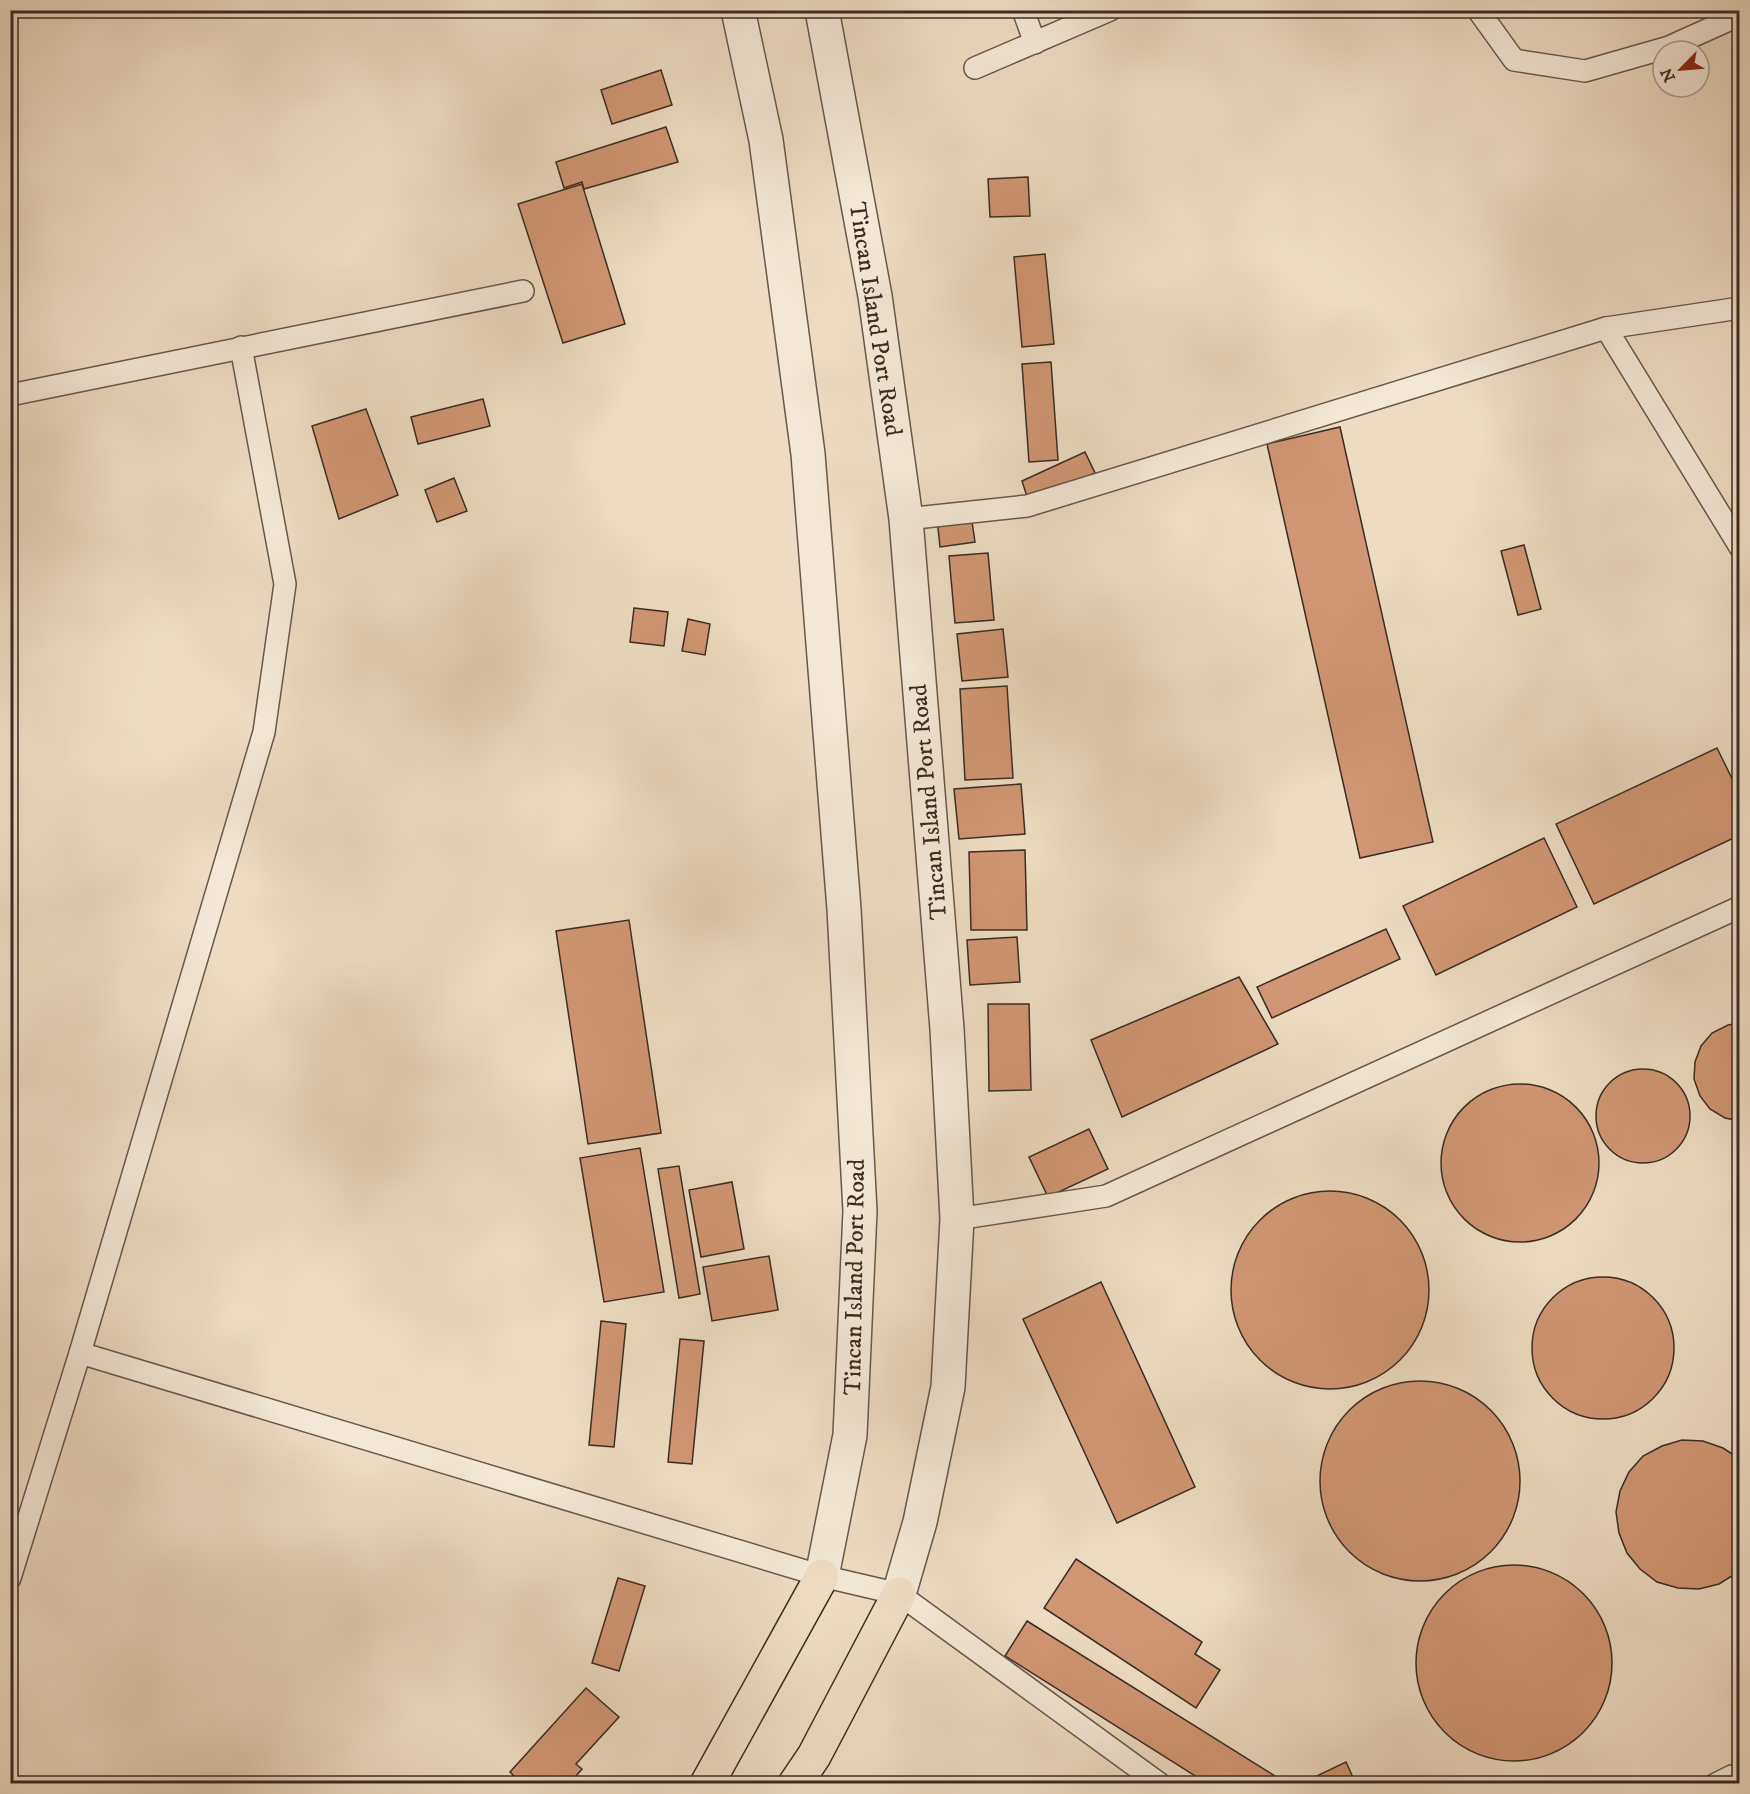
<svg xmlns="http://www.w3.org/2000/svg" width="1750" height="1794" font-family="'IM FELL DW Pica',serif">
  <rect width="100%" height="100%" fill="#eddcc1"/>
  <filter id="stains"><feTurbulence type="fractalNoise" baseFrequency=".00333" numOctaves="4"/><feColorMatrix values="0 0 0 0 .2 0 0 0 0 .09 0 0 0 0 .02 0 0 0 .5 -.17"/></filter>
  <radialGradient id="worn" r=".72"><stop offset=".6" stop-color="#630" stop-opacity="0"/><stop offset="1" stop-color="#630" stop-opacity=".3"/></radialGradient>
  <g fill="#d19673" stroke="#3a2c24" stroke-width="1.5">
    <polygon points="661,70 672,105 612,124 601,90"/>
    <polygon points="666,127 678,162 584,189 582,182 564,188 556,162"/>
    <polygon points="1028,177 1030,216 990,217 988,179"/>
    <polygon points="582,184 625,324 563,343 518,204"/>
    <polygon points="1045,254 1054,344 1022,347 1014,257"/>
    <polygon points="1051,362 1058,460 1029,462 1022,364"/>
    <polygon points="483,399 490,426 418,444 411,417"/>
    <polygon points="366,409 398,495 339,519 312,426"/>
    <polygon points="1340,427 1433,842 1360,858 1267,444"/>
    <polygon points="1085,452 1095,473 1029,503 1022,481"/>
    <polygon points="454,478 467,511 437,522 425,490"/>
    <polygon points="971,515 975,542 940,547 937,518"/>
    <polygon points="1524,545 1541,609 1518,615 1501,551"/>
    <polygon points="988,553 994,620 955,623 949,556"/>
    <polygon points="634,608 668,612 664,646 630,642"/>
    <polygon points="688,619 710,624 705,655 682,651"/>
    <polygon points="1003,629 1008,677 962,681 957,634"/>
    <polygon points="1007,686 1013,778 965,780 960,689"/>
    <polygon points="1717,748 1740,795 1740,835 1594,904 1556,824"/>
    <polygon points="1021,784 1025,834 959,839 954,789"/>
    <polygon points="1544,838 1577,907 1436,975 1403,906"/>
    <polygon points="1025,850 1027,930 971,930 969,852"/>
    <polygon points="629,920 661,1133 588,1144 556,931"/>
    <polygon points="1386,929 1400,959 1272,1018 1257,987"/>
    <polygon points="1017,937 1020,982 970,985 967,940"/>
    <polygon points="1239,977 1278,1044 1122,1117 1091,1040"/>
    <polygon points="988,1004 1029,1004 1031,1090 989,1091"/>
    <polygon points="1740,1023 1740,1121 1725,1118 1710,1109 1700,1096 1694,1079 1695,1062 1701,1046 1712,1033 1728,1025"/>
    <circle cx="1643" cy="1116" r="47"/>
    <circle cx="1520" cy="1163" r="79"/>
    <polygon points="1089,1129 1108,1169 1048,1197 1029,1157"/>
    <polygon points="640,1148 664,1292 604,1302 580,1158"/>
    <polygon points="679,1166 700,1294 679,1298 658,1169"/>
    <polygon points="732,1182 744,1249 701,1257 689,1190"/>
    <circle cx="1330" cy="1290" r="99"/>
    <polygon points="769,1256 778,1310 712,1321 703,1267"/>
    <circle cx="1603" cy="1348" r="71"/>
    <polygon points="1101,1282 1195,1487 1117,1523 1023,1319"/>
    <polygon points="601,1321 626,1324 614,1447 589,1445"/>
    <polygon points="680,1339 704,1341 692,1464 668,1462"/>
    <circle cx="1420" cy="1481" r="100"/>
    <polygon points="1682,1440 1703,1441 1723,1448 1740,1459 1740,1571 1719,1584 1699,1589 1678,1588 1657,1582 1640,1569 1627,1553 1619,1533 1616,1512 1620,1491 1629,1472 1643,1456 1662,1446"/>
    <polygon points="1076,1559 1202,1642 1195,1654 1220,1670 1196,1708 1044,1608"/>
    <circle cx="1514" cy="1663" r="98"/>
    <polygon points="618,1578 645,1586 619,1671 592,1663"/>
    <polygon points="1027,1621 1275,1776 1270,1784 1208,1784 1005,1656"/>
    <polygon points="586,1688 619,1717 576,1764 582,1769 569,1784 522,1784 510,1772"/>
    <polygon points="1346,1762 1356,1784 1300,1784"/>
  </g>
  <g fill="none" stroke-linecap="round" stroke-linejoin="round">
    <defs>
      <g id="service">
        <polyline points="1023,10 1035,43"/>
        <polyline points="1478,10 1514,60 1585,71 1669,47 1740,15"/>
        <polyline points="975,68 1110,10"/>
        <polyline points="1606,328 1740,547"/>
        <polyline points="10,395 523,291"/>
        <polyline points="906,519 1027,506 1606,328 1740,308"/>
        <polyline points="957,1219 1106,1196 1740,907"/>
        <polyline points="80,1353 822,1576 899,1594 1160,1784"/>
        <polyline points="10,1578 80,1353 264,732 285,584 241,347"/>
        <polyline points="1716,1784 1732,1776 1740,1776"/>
      </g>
      <g id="tertiary">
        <polyline points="738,10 766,140 808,454 844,909 860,1211 850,1435 822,1576"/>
        <polyline points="822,10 875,296 906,519 947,1029 957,1219 948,1387 920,1522 899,1594"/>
      </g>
      <g id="motorway">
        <polyline points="707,1784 822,1576"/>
        <polyline points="795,1784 814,1756 899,1594"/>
      </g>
    </defs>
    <use href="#service" stroke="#67584b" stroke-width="24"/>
    <use href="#tertiary" stroke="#67584b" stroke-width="36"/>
    <use href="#motorway" stroke="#3a2c24" stroke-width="36"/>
    <use href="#service" stroke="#f3e8d7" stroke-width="21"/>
    <use href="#tertiary" stroke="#f3e8d7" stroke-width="33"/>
    <use href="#motorway" stroke="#eddcc1" stroke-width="33"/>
  </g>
  <g text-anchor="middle" stroke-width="4.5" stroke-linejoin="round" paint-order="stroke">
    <g font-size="24" fill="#3a2c24" stroke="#f3e8d7">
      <text transform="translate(876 319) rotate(81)" y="8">Tincan Island Port Road</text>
      <text transform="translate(928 802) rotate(-95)" y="8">Tincan Island Port Road</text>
      <text transform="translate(854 1277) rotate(-89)" y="8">Tincan Island Port Road</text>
    </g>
  </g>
  <rect width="1750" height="1794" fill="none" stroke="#eddcc1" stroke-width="36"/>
  <rect x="12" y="12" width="1726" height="1770" fill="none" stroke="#3a2c24" stroke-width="3"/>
  <rect x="18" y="18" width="1714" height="1758" fill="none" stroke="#3a2c24" stroke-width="1.5"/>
  <g transform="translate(1681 69) rotate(245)"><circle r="28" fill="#f3e8d7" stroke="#a99d8f" stroke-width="1.5"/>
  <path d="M0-4.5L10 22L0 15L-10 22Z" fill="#8f2418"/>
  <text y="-9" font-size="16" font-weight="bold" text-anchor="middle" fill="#3a2c24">N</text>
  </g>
  <rect width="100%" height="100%" filter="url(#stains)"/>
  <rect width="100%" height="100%" fill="url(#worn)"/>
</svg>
